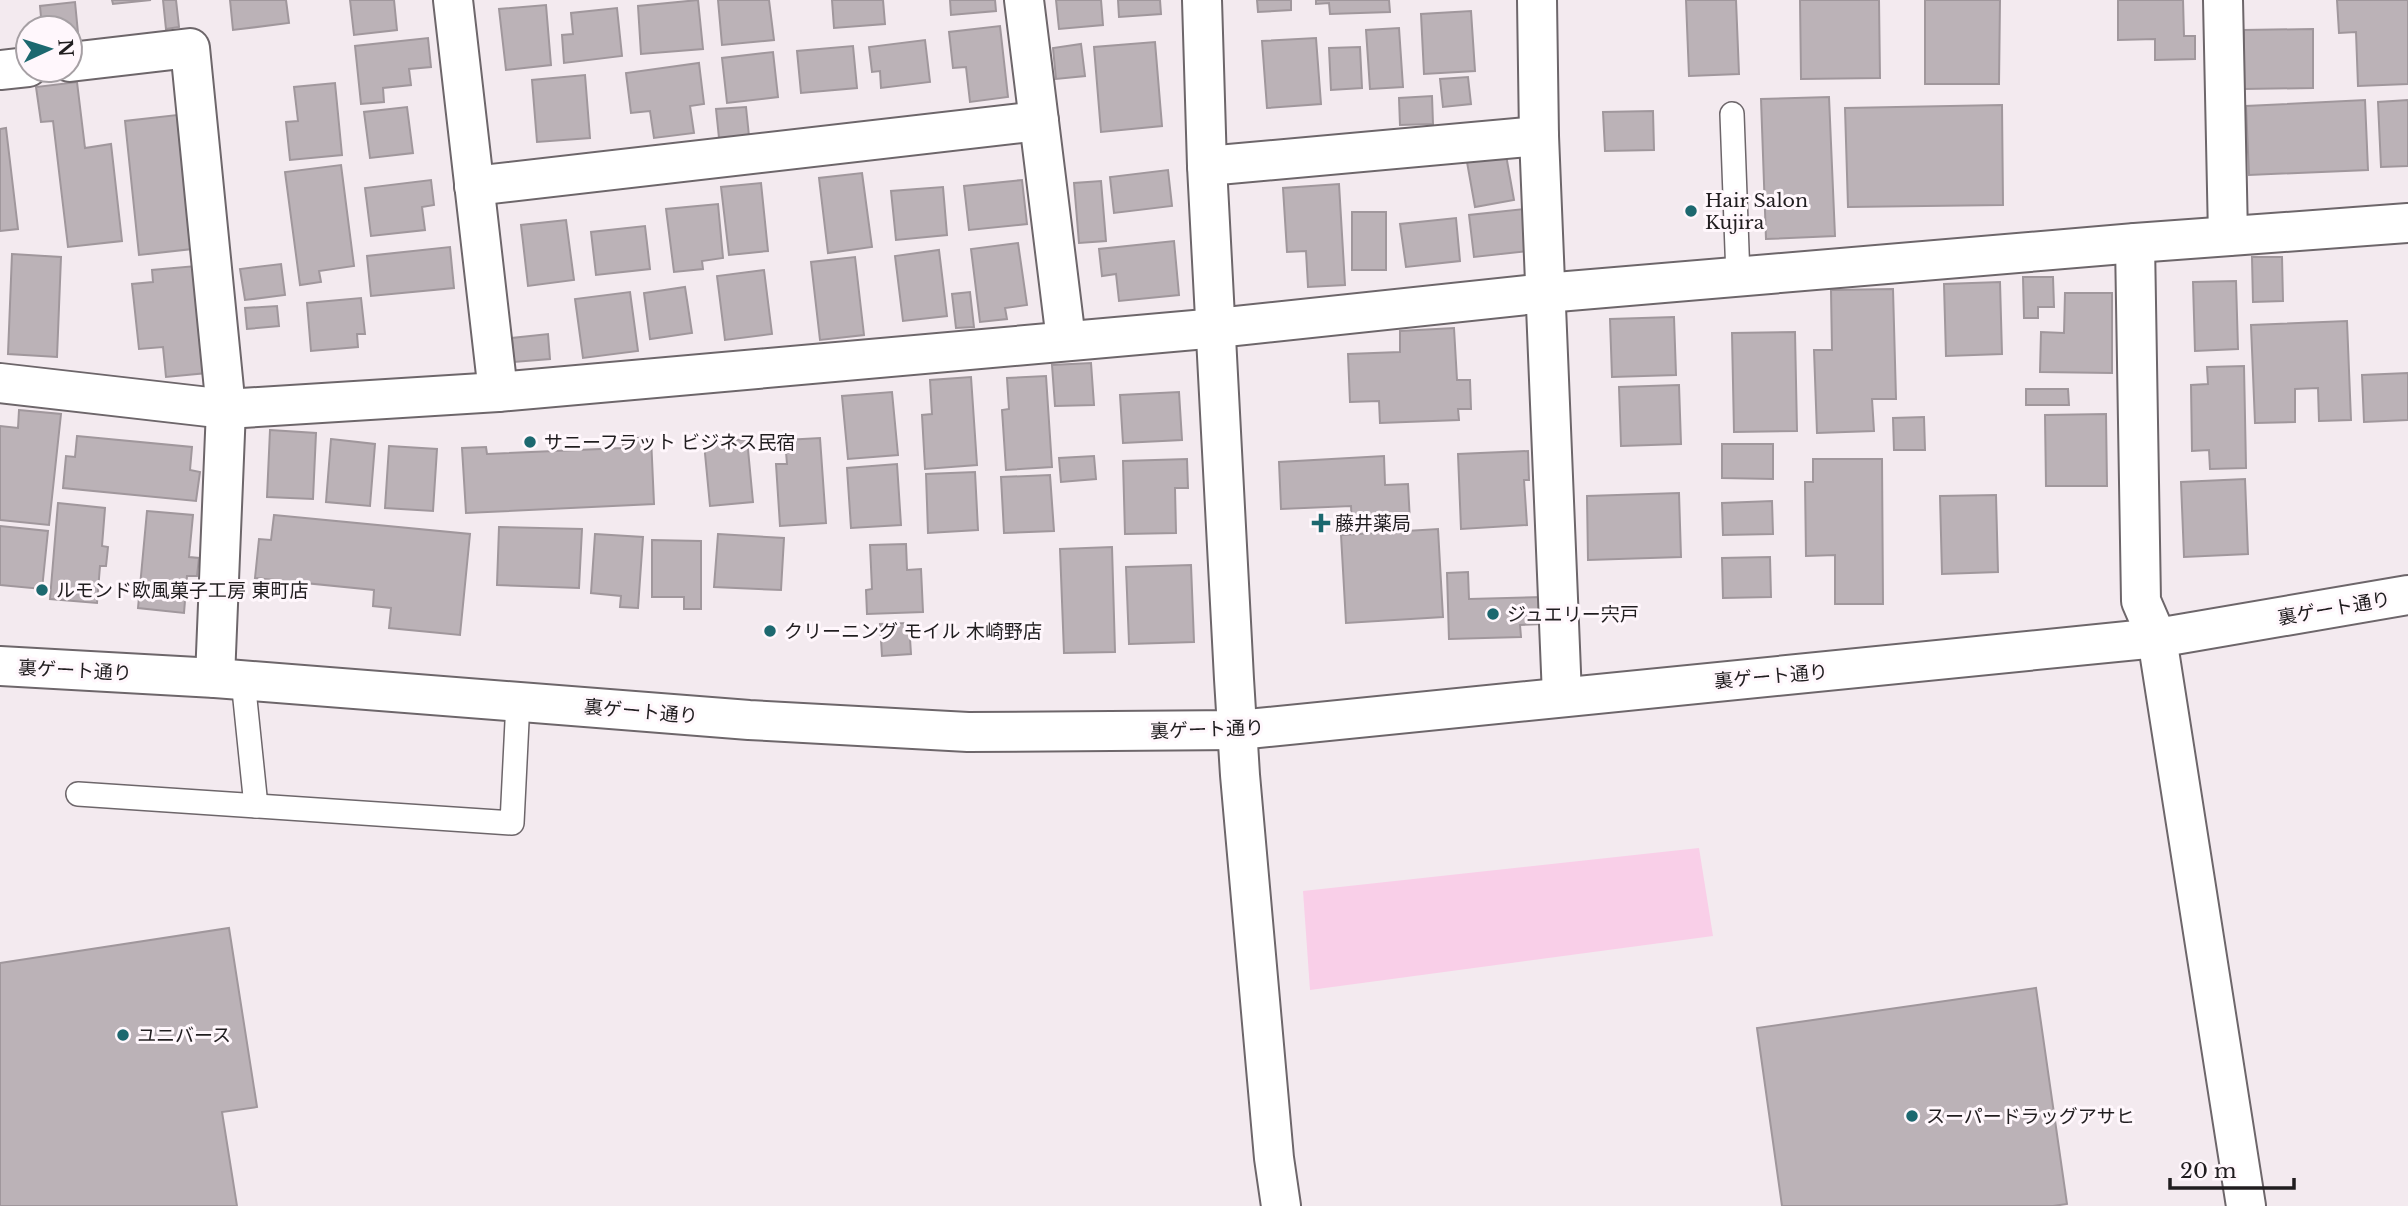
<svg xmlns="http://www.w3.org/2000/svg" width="2408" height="1206" font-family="'Libre Baskerville','Noto Sans JP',serif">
  <rect width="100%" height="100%" fill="#f3eaef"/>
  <polygon fill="#f9cfe8" points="1699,848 1713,936 1310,990 1303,891"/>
  <g fill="#bbb2b7" stroke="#a0979c" stroke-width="2">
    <polygon points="112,0 151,0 113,4"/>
    <polygon points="163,0 176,0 179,27 166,29"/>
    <polygon points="230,0 286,0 289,23 233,30"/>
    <polygon points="350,0 394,0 397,30 354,35"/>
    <polygon points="698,0 703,49 641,54 638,6"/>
    <polygon points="718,0 769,0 774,40 722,45"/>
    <polygon points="832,0 883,0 885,24 834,28"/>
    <polygon points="950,0 995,0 996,11 951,15"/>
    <polygon points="1056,0 1101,0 1103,25 1059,29"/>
    <polygon points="1118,0 1160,0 1161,14 1119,17"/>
    <polygon points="1257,0 1291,0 1291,10 1258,12"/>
    <polygon points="1316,0 1389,0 1390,12 1330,14 1329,3 1316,4"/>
    <polygon points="1686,0 1736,0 1739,74 1689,76"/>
    <polygon points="1800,0 1879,0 1880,78 1801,79"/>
    <polygon points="1925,0 2000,0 1999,84 1925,84"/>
    <polygon points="2118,0 2183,0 2184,36 2195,36 2195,59 2155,60 2155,39 2118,40"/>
    <polygon points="2337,0 2408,0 2408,84 2358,86 2356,32 2339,33"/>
    <polygon points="75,2 78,33 70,34 70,28 42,28 40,6"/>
    <polygon points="546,5 551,65 506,70 499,9"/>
    <polygon points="617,8 622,56 564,63 562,35 573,34 571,13"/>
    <polygon points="1471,11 1475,71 1424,74 1421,14"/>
    <polygon points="1000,26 1008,97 970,102 966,67 953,68 949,32"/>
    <polygon points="1399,28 1403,87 1370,89 1366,30"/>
    <polygon points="2313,29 2313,88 2244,89 2244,30"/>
    <polygon points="428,38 431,67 409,69 411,85 383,88 384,102 361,104 355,46"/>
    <polygon points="1316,38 1321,104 1267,108 1262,41"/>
    <polygon points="925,40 930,82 881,88 880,71 872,72 869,47"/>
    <polygon points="1155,42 1162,126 1101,132 1094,47"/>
    <polygon points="1081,44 1085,76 1056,79 1053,48"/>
    <polygon points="853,46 857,88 801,93 797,51"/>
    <polygon points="1360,47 1362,88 1331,90 1329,48"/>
    <polygon points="773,52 778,97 727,103 722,58"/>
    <polygon points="699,63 704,104 690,106 694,133 654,138 650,111 631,113 626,73"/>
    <polygon points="585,75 590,138 537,142 532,80"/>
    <polygon points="1468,77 1471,104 1443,107 1440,79"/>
    <polygon points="77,82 85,148 111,144 122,241 68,247 53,121 41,122 36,87"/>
    <polygon points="335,83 342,155 290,160 286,122 298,121 294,87"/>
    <polygon points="1432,96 1433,124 1400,125 1399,98"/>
    <polygon points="1829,97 1835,236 1766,239 1761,99"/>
    <polygon points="2365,100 2368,170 2249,175 2246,106"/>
    <polygon points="2408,100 2408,166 2381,167 2378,102"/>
    <polygon points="2002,105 2003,205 1848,207 1845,108"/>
    <polygon points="407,107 413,153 370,158 364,112"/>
    <polygon points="746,107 749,136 719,138 716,109"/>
    <polygon points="1653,111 1654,150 1605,151 1603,112"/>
    <polygon points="177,115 192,249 139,255 125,121"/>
    <polygon points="6,128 18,229 0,231 0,129"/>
    <polygon points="1506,155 1514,200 1475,207 1467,162"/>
    <polygon points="341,165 354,266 319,271 321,282 300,285 285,172"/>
    <polygon points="1168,170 1172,206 1114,213 1110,177"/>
    <polygon points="862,173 872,247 828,253 819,178"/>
    <polygon points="431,180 434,205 422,207 425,230 371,236 365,188"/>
    <polygon points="1022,180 1027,224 969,230 964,186"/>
    <polygon points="1101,181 1106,241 1079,243 1074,183"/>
    <polygon points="761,183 768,251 729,255 721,187"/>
    <polygon points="1339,184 1345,285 1308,287 1306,251 1287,252 1283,188"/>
    <polygon points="943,187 947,235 896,240 891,191"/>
    <polygon points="718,204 723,258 702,261 703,269 674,272 666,209"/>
    <polygon points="1524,209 1528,251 1474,257 1469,215"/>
    <rect x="1352" y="212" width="34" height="58"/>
    <polygon points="1456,218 1460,261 1406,267 1400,224"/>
    <polygon points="566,220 574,280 528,286 521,225"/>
    <polygon points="645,226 650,269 596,275 591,232"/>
    <polygon points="1174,241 1179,295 1119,301 1116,274 1102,276 1099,249"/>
    <polygon points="1018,243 1027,305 1005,308 1007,319 980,322 971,249"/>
    <polygon points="450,247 454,288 371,296 367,256"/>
    <polygon points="939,250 947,316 903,321 895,256"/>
    <polygon points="12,254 61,257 57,357 8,354"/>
    <polygon points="855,257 864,335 820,340 811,262"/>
    <polygon points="2252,257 2282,257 2283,301 2253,302"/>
    <polygon points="281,264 285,295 245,300 240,269"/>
    <polygon points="196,266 207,373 166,377 163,347 139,349 132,284 153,282 152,270"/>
    <polygon points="764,270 772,334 725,340 717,276"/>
    <polygon points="2023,277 2053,277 2054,307 2038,307 2038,318 2024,318"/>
    <polygon points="2236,281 2238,349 2195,351 2193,282"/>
    <polygon points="2000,282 2002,354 1946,356 1944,284"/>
    <polygon points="685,287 692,333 650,339 644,293"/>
    <polygon points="1893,289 1896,399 1872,399 1874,431 1817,433 1814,350 1832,350 1831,290"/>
    <polygon points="630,292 638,351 583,358 575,299"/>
    <polygon points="970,292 974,327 956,328 952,294"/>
    <polygon points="2065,293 2112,293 2112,373 2040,372 2041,332 2064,333"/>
    <polygon points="361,298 365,334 357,334 358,347 311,351 307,303"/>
    <polygon points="277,306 279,326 247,329 245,308"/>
    <polygon points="1674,317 1676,375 1612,377 1610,319"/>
    <polygon points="2347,321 2351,420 2319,421 2318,388 2295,389 2295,422 2255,423 2251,325"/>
    <polygon points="1454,328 1457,380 1470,380 1471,409 1458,409 1459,420 1380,423 1379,401 1350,402 1348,354 1400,352 1400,331"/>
    <polygon points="1795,332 1797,431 1734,432 1732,333"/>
    <polygon points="548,334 550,359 514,362 512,338"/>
    <polygon points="1091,363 1094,405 1055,406 1052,365"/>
    <polygon points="2244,366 2246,468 2210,469 2209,450 2192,451 2191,385 2208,384 2207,367"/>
    <polygon points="2408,373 2408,420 2364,422 2362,375"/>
    <polygon points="1046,376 1052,467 1006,470 1002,410 1009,409 1007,378"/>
    <polygon points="971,377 977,465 925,469 922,415 932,414 930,380"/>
    <polygon points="1679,385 1681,444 1621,446 1619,387"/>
    <polygon points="2026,389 2068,389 2069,405 2026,405"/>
    <polygon points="892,392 898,455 848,459 842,396"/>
    <polygon points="1179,392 1182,440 1123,443 1120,395"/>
    <polygon points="19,410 61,414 49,525 0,520 0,426 18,428"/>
    <polygon points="2106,414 2107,486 2046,486 2045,415"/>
    <polygon points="1924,417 1925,450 1894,450 1893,418"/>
    <polygon points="270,430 316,433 313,499 267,497"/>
    <polygon points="77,436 192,447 190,470 200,472 196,501 63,488 66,456 75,457"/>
    <polygon points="651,437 654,504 466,513 462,448 486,447 487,454 623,448 623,439"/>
    <polygon points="820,438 826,523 780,526 776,464 787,464 785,440"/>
    <polygon points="331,439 375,444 370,506 326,502"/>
    <polygon points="747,439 753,502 710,506 704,443"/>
    <polygon points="1722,444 1773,444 1773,479 1722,478"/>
    <polygon points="389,446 437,449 433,511 385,508"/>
    <polygon points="1528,451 1529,480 1524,480 1527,525 1461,529 1458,454"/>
    <polygon points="1094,456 1096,479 1061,482 1059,458"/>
    <polygon points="1384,456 1385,485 1408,484 1410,522 1352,525 1351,506 1281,509 1279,462"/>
    <polygon points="1187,459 1188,488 1175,488 1176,533 1125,534 1123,461"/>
    <polygon points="1813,459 1882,459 1883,604 1835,604 1835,555 1806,556 1805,482 1813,482"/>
    <polygon points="897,464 901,525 851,528 847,468"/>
    <polygon points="975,472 978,530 928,533 926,474"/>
    <polygon points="1050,475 1054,531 1004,533 1001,477"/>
    <polygon points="2245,479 2248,554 2184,557 2181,482"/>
    <polygon points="1679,493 1681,557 1588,560 1587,496"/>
    <polygon points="1996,495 1998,572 1942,574 1940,496"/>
    <polygon points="1772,501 1773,534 1723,535 1722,503"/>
    <polygon points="58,503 105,508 102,546 108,547 106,566 100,566 97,603 50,599"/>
    <polygon points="147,511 193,515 189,557 199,558 197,576 187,576 184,613 138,608"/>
    <polygon points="274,515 470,534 460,635 389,628 391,608 373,606 374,590 255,578 259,539 271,540"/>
    <polygon points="0,526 48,531 42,589 0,585"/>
    <polygon points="499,527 582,529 579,588 497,585"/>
    <polygon points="1438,529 1443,617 1346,623 1341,535"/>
    <polygon points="595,534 643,537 638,608 620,607 621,596 591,593"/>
    <polygon points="718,534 784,538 781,590 714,587"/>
    <polygon points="652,540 701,541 701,609 684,609 684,597 652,597"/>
    <polygon points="906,544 907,570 921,569 923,612 867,614 866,590 872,589 870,545"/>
    <polygon points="1112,547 1115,652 1064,653 1060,549"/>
    <polygon points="1770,557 1771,597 1723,598 1722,558"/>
    <polygon points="1191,565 1194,642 1129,644 1126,567"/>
    <polygon points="1468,572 1469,599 1543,597 1543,624 1520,625 1521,637 1449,639 1447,573"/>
    <polygon points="909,623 911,654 882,656 880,624"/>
    <polygon points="229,928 257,1107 222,1112 237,1206 0,1206 0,963"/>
    <polygon points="2036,988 2067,1204 2053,1206 1782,1206 1757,1028"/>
  </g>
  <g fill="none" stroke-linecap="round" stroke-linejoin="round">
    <defs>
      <g id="lane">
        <polyline points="1732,114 1738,277"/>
        <polyline points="243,680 256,806"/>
        <polyline points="78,794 512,823 518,701"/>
      </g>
      <g id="street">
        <polyline points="453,0 498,392"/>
        <polyline points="1024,0 1066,340"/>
        <polyline points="1537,0 1539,136 1562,696"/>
        <polyline points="2223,0 2228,236"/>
        <polyline points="70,62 190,48 226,409 215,678"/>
        <polyline points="0,70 28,67"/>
        <polyline points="1207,166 1539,136"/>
        <polyline points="474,186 1039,121"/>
        <polyline points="2135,243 2141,601 2157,638"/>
        <polyline points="0,383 226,409 498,392 1217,328 1545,293 2135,243 2408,223"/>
      </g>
      <g id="secondary">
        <polyline points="1202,0 1207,166 1234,679 1240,775 1274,1158 1281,1206"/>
        <polyline points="2157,638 2246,1206"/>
        <polyline points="0,666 215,678 749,720 968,732 1238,730 2157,638 2408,595"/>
      </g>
    </defs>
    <use href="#lane" stroke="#6d666a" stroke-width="26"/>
    <use href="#street" stroke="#6d666a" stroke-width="42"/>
    <use href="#secondary" stroke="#6d666a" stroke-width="42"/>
    <use href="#lane" stroke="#fff" stroke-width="23"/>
    <use href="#street" stroke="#fff" stroke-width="38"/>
    <use href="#secondary" stroke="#fff" stroke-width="38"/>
  </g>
  <g fill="#1c686f" stroke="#fff7fc" stroke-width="2.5">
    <circle cx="1691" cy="211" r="7"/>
    <circle cx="530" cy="442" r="7"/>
    <path d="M1317.5 512.5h7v7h7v7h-7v7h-7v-7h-7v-7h7z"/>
    <circle cx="42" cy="590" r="7"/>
    <circle cx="1493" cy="614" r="7"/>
    <circle cx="770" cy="631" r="7"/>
    <circle cx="123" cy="1035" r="7"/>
    <circle cx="1912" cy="1116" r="7"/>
  </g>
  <g text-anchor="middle" stroke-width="6" stroke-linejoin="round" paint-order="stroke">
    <g font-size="19" fill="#201d1f" stroke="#fff7fc" text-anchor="start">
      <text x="1705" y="207">Hair Salon<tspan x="1705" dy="22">Kujira</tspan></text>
      <text x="544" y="449">サニーフラット ビジネス民宿</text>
      <text x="1335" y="530">藤井薬局</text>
      <text x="56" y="597">ルモンド欧風菓子工房 東町店</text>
      <text x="1507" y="621">ジュエリー宍戸</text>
      <text x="784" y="638">クリーニング モイル 木崎野店</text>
      <text x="137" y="1042">ユニバース</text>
      <text x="1926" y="1123">スーパードラッグアサヒ</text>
    </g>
    <g font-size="19" fill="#201d1f" stroke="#fff7fc">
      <text transform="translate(2334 608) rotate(-10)" y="7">裏ゲート通り</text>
      <text transform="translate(75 670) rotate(3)" y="7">裏ゲート通り</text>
      <text transform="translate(1771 676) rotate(-5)" y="7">裏ゲート通り</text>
      <text transform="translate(641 711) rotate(5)" y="7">裏ゲート通り</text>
      <text transform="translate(1207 729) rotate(-2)" y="7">裏ゲート通り</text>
    </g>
  </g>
  <g transform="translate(49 49) rotate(86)"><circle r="33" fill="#fff7fc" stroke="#a6a0a4" stroke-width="2"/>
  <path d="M0-5L12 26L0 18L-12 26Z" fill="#1c686f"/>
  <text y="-10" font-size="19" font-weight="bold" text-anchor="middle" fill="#201d1f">N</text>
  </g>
  <path d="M2170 1178v10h124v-10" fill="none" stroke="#201d1f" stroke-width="3.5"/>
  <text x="2180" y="1178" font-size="21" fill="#201d1f" stroke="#fff7fc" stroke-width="5" paint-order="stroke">20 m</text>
</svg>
